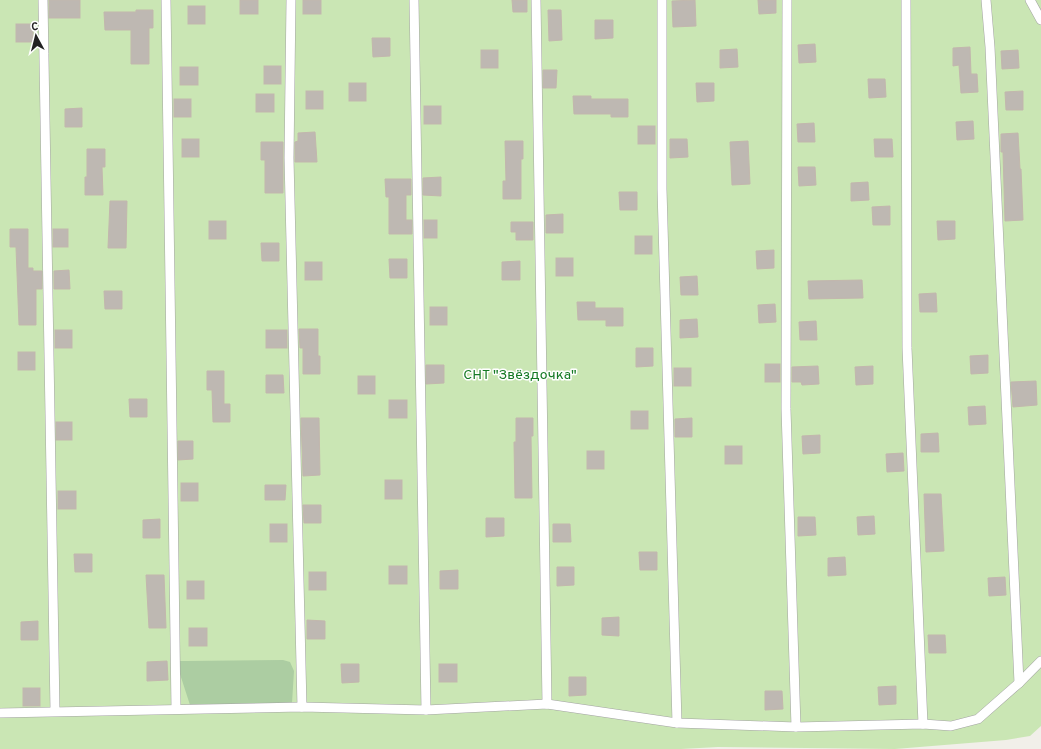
<svg xmlns="http://www.w3.org/2000/svg" width="1041" height="749" font-family="Overpass,sans-serif">
  <rect width="100%" height="100%" fill="#f1efe9"/>
  <polygon fill="#cae6b4" points="0,0 1041,0 1041,726 1030,736 1006,740 895,749 718,747 681,749 0,749"/>
  <polygon fill="#accda2" points="283,660 290,662 294,671 292,703 284,705 190,705 179,671 180,661 187,661"/>
  <g fill="#beb8b2" stroke="#c2b7ad">
    <rect x="49" y="0" width="31" height="18"/>
    <rect x="240" y="0" width="18" height="14"/>
    <rect x="303" y="0" width="18" height="14"/>
    <polygon points="512,0 527,0 527,12 513,12"/>
    <polygon points="695,0 696,26 673,27 672,1"/>
    <polygon points="758,0 776,0 776,13 759,14"/>
    <rect x="188" y="6" width="17" height="18"/>
    <polygon points="136,10 153,10 153,28 149,28 149,64 131,64 131,30 105,30 104,12 136,12"/>
    <polygon points="548,10 561,10 562,40 549,41"/>
    <polygon points="595,20 613,20 613,38 595,39"/>
    <rect x="16" y="24" width="17" height="18"/>
    <polygon points="372,38 390,38 390,56 373,57"/>
    <polygon points="815,44 816,62 799,63 798,45"/>
    <polygon points="970,47 971,74 977,74 978,92 961,93 959,65 953,66 953,48"/>
    <polygon points="737,49 738,67 720,68 720,50"/>
    <rect x="481" y="50" width="17" height="18"/>
    <polygon points="1018,50 1019,68 1002,69 1001,51"/>
    <rect x="264" y="66" width="17" height="18"/>
    <rect x="180" y="67" width="18" height="18"/>
    <polygon points="543,70 557,70 556,88 543,88"/>
    <polygon points="868,79 885,79 886,97 869,98"/>
    <rect x="349" y="83" width="17" height="18"/>
    <polygon points="696,83 714,83 714,101 697,102"/>
    <rect x="306" y="91" width="17" height="18"/>
    <polygon points="1023,91 1023,110 1006,110 1005,92"/>
    <rect x="256" y="94" width="18" height="18"/>
    <polygon points="573,96 591,96 591,99 628,99 628,117 611,117 611,114 574,114"/>
    <rect x="174" y="99" width="17" height="18"/>
    <rect x="424" y="106" width="17" height="18"/>
    <polygon points="82,108 82,127 65,127 65,109"/>
    <polygon points="973,121 974,139 957,140 956,122"/>
    <polygon points="814,123 815,142 798,142 797,124"/>
    <rect x="638" y="126" width="17" height="18"/>
    <polygon points="315,132 317,162 295,162 295,142 298,141 298,133"/>
    <polygon points="1018,133 1020,169 1021,169 1023,220 1005,221 1003,152 1001,152 1001,134"/>
    <rect x="182" y="139" width="17" height="18"/>
    <polygon points="670,139 687,139 688,157 670,158"/>
    <polygon points="874,139 892,139 893,157 875,157"/>
    <polygon points="505,141 523,141 523,159 521,159 521,199 503,199 503,181 506,181"/>
    <polygon points="748,141 750,184 732,185 730,142"/>
    <polygon points="261,142 283,142 283,193 265,193 265,160 261,160"/>
    <polygon points="87,149 105,149 105,167 102,167 103,195 85,195 85,177 87,177"/>
    <polygon points="798,167 815,167 816,185 799,186"/>
    <polygon points="441,177 441,196 423,195 423,178"/>
    <polygon points="385,179 411,179 411,195 406,195 406,220 412,220 412,234 389,234 389,197 386,197"/>
    <polygon points="868,182 869,200 851,201 851,183"/>
    <polygon points="619,192 637,192 637,210 620,210"/>
    <polygon points="110,201 127,201 126,248 108,248"/>
    <polygon points="890,206 890,225 873,225 872,207"/>
    <polygon points="563,214 563,233 546,233 546,215"/>
    <rect x="424" y="220" width="13" height="18"/>
    <rect x="209" y="221" width="17" height="18"/>
    <polygon points="937,221 955,221 955,239 938,240"/>
    <polygon points="511,222 533,222 533,240 516,240 516,232 511,232"/>
    <polygon points="10,229 28,229 28,268 33,268 33,271 42,271 42,289 36,289 36,325 19,325 16,247 10,247"/>
    <rect x="53" y="229" width="15" height="18"/>
    <rect x="635" y="236" width="17" height="18"/>
    <polygon points="261,243 279,243 279,261 262,261"/>
    <polygon points="774,250 774,268 757,269 756,251"/>
    <rect x="556" y="258" width="17" height="18"/>
    <polygon points="389,259 407,259 407,278 390,278"/>
    <polygon points="520,261 520,280 502,280 502,262"/>
    <rect x="305" y="262" width="17" height="18"/>
    <polygon points="69,270 70,289 54,289 54,271"/>
    <polygon points="697,276 698,295 681,295 680,277"/>
    <polygon points="862,280 863,298 809,299 808,281"/>
    <polygon points="104,291 122,291 122,309 105,309"/>
    <polygon points="936,293 937,312 920,312 919,294"/>
    <polygon points="577,302 595,302 595,308 623,308 623,326 606,326 606,320 578,320"/>
    <polygon points="775,304 776,322 759,323 758,305"/>
    <rect x="430" y="307" width="17" height="18"/>
    <polygon points="697,319 698,337 680,338 680,320"/>
    <polygon points="816,321 817,340 800,340 799,322"/>
    <polygon points="299,329 318,329 318,356 320,356 320,374 303,374 303,348 300,348"/>
    <rect x="55" y="330" width="17" height="18"/>
    <rect x="266" y="330" width="21" height="18"/>
    <polygon points="636,348 653,348 653,366 636,367"/>
    <rect x="18" y="352" width="17" height="18"/>
    <polygon points="988,355 988,373 971,374 970,356"/>
    <rect x="765" y="364" width="15" height="18"/>
    <polygon points="426,365 444,365 444,383 426,384"/>
    <polygon points="818,366 819,384 802,385 801,382 792,382 792,367"/>
    <polygon points="873,366 873,384 856,385 855,367"/>
    <rect x="674" y="368" width="17" height="18"/>
    <polygon points="207,371 224,371 224,404 230,404 230,422 213,422 212,390 207,390"/>
    <polygon points="266,375 283,375 284,393 266,393"/>
    <rect x="358" y="376" width="17" height="18"/>
    <polygon points="1036,381 1037,405 1013,407 1011,382"/>
    <polygon points="129,399 147,399 147,417 130,417"/>
    <rect x="389" y="400" width="18" height="18"/>
    <polygon points="985,406 986,424 969,425 968,407"/>
    <rect x="631" y="411" width="17" height="18"/>
    <polygon points="301,418 319,418 320,475 303,476"/>
    <polygon points="516,418 533,418 533,436 531,436 532,498 515,498 514,442 516,442"/>
    <polygon points="692,418 692,437 675,437 675,419"/>
    <rect x="56" y="422" width="16" height="18"/>
    <polygon points="938,433 939,452 921,452 921,434"/>
    <polygon points="820,435 820,453 803,454 802,436"/>
    <polygon points="178,441 193,441 193,459 178,460"/>
    <rect x="725" y="446" width="17" height="18"/>
    <rect x="587" y="451" width="17" height="18"/>
    <polygon points="903,453 904,471 887,472 886,454"/>
    <rect x="385" y="480" width="17" height="19"/>
    <rect x="181" y="483" width="17" height="18"/>
    <polygon points="265,485 286,485 285,500 265,500"/>
    <rect x="58" y="491" width="18" height="18"/>
    <polygon points="924,494 941,494 944,551 926,552"/>
    <polygon points="303,505 321,505 321,523 304,523"/>
    <polygon points="874,516 875,534 858,535 857,517"/>
    <polygon points="798,517 815,517 816,535 798,536"/>
    <polygon points="486,518 504,518 504,536 486,537"/>
    <polygon points="160,519 160,538 143,538 143,520"/>
    <rect x="270" y="524" width="17" height="18"/>
    <polygon points="553,524 570,524 571,542 553,542"/>
    <polygon points="639,552 657,552 657,570 640,570"/>
    <polygon points="74,554 92,554 92,572 75,572"/>
    <polygon points="845,557 846,575 828,576 828,558"/>
    <rect x="389" y="566" width="18" height="18"/>
    <polygon points="557,567 574,567 574,585 557,586"/>
    <polygon points="458,570 458,589 440,589 440,571"/>
    <rect x="309" y="572" width="17" height="18"/>
    <polygon points="146,575 164,575 166,628 149,628"/>
    <polygon points="1005,577 1006,595 989,596 988,578"/>
    <rect x="187" y="581" width="17" height="18"/>
    <polygon points="619,617 619,636 602,635 602,618"/>
    <polygon points="307,620 325,621 325,639 307,639"/>
    <polygon points="38,621 38,640 21,640 21,622"/>
    <rect x="189" y="628" width="18" height="18"/>
    <polygon points="928,635 945,635 946,653 929,653"/>
    <polygon points="167,661 168,680 147,681 147,662"/>
    <polygon points="341,664 359,664 359,682 342,683"/>
    <rect x="439" y="664" width="18" height="18"/>
    <polygon points="569,677 586,677 586,695 569,696"/>
    <polygon points="896,686 896,704 879,705 878,687"/>
    <rect x="23" y="688" width="17" height="18"/>
    <polygon points="765,691 782,691 783,709 765,710"/>
  </g>
  <g fill="none" stroke-linecap="round" stroke-linejoin="round">
    <defs>
      <g id="lane">
        <polyline points="43,0 55,711"/>
        <polyline points="166,0 176,709"/>
        <polyline points="291,0 289,158 302,707"/>
        <polyline points="414,0 426,710"/>
        <polyline points="536,0 547,704"/>
        <polyline points="662,0 662,189 677,723"/>
        <polyline points="787,0 786,409 796,727"/>
        <polyline points="906,0 907,348 923,724"/>
        <polyline points="986,0 990,47 1019,683"/>
        <polyline points="1030,0 1041,20"/>
        <polyline points="0,713 302,707 426,710 547,704 677,723 796,727 923,724 951,726 978,719 1019,683 1041,661"/>
      </g>
    </defs>
    <use href="#lane" stroke="#a3a3a3" stroke-width="10"/>
    <use href="#lane" stroke="#fff" stroke-width="9"/>
  </g>
  <g text-anchor="middle" stroke-width="3" stroke-linejoin="round" paint-order="stroke">
    <g font-size="14" fill="#167a25" stroke="#fff">
      <text x="520" y="379">СНТ "Звёздочка"</text>
    </g>
  </g>
  <g transform="translate(36 36) rotate(353)" stroke="#ffffff" stroke-width="3" paint-order="stroke">
  <path d="M0-3L7 15L0 10L-7 15Z" fill="#222222"/>
  <text y="-6" font-size="11" font-weight="bold" text-anchor="middle" fill="#222222">С</text>
  </g>
</svg>
